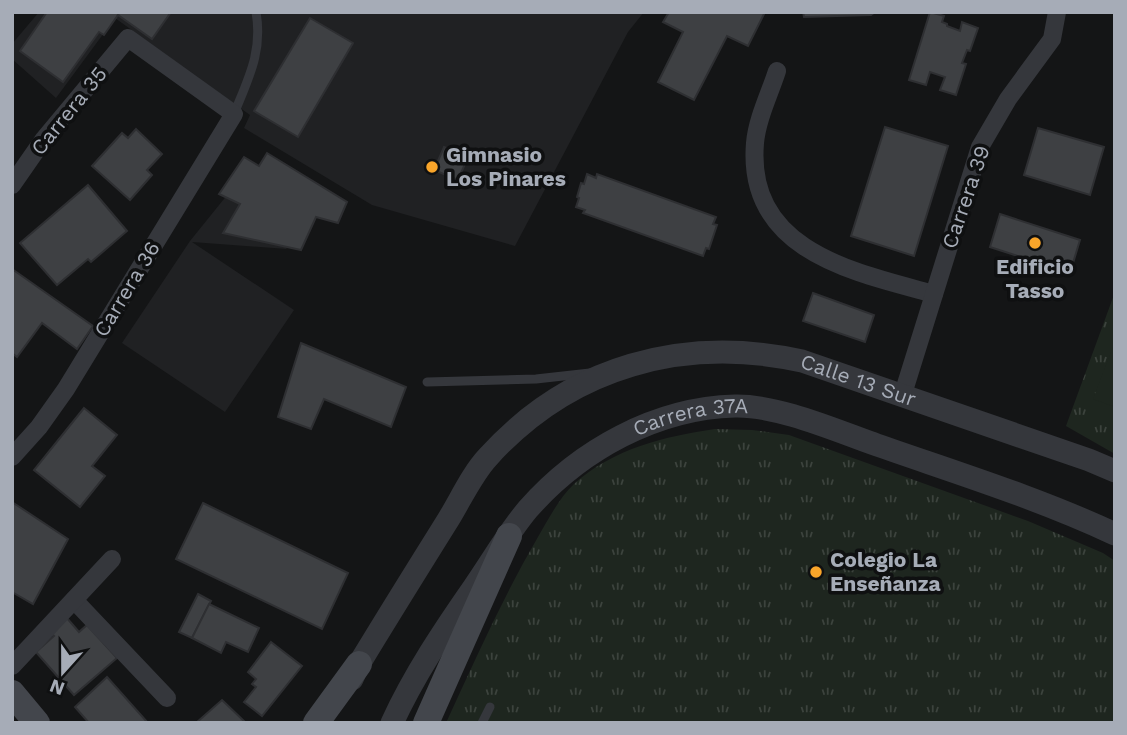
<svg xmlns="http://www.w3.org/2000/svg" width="1127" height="735" font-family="'Work Sans',sans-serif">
  <defs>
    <pattern id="grass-tufts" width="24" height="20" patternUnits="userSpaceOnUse" patternTransform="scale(1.75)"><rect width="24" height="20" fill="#1e261f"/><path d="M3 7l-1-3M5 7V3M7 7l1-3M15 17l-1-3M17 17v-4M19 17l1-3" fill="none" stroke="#3c433d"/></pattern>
  </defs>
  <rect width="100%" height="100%" fill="#141516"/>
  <g fill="#202123">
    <polygon points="39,12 644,12 628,32 515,246 372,205 244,128 250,115 115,18 56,98 12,59 12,44"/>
    <polygon points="232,189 287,249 192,242 294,310 225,412 122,343 190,241"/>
  </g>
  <g fill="url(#grass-tufts)">
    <polygon points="1115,292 1115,454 1066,426"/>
    <path d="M715,429L752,430L789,435L1028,521L1103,553L1115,561V723H446C475,660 503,597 538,537C548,520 559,498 574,484C612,449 666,436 715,429Z"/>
  </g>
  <polygon fill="#1e261f" points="1114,344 1115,344 1115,407 1093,399"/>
  <g fill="#3e4043" stroke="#2e2f32" stroke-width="2">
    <polygon points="47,12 66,13 120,12 104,35 99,32 63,82 20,51"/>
    <polygon points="120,12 171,12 152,39 118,15"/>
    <polygon points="669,12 765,12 748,46 727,36 694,100 658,82 683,32 663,22"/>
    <polygon points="803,12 875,12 871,15 804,17"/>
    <polygon points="930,12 944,16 942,22 947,24 947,26 960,31 962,22 978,28 970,51 967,50 962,63 966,64 956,95 940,90 945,77 930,72 926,85 909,80"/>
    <polygon points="310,18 353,43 298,137 254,111"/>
    <polygon points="885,127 948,146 914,256 851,236"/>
    <polygon points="1038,128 1104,147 1090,195 1024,175"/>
    <polygon points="136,129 162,154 147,170 152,175 130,200 92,166 122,133 128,138"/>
    <polygon points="444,147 468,157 458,180 434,170"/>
    <polygon points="267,153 347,202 338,223 316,217 301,250 223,233 240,204 219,194 244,157 259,166"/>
    <polygon points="587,174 596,178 597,174 716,217 713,224 717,225 709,249 706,248 703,256 583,213 585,210 576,207 579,198 577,197 581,183 584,184"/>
    <polygon points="88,185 127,231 91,262 88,259 57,285 20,243"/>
    <polygon points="1000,214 1080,240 1070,273 990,247"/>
    <polygon points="12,269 93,326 77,349 42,323 17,357 12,353"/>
    <polygon points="813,293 874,315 865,342 803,321"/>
    <polygon points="301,343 406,387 391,427 324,399 311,429 278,417"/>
    <polygon points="84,408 117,435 92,466 105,476 80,507 34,470"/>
    <polygon points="12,502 68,539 33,604 12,592"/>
    <polygon points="203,503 348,573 322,629 176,559"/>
    <polygon points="198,594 211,601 192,638 179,632"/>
    <polygon points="209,604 259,628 248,652 226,642 221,653 192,638"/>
    <polygon points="66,617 79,632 87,625 117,658 74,695 36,652 54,636 49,631"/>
    <polygon points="271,642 302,666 262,716 244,702 256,687 252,684 256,679 248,672"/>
    <polygon points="107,677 148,723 89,723 75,707"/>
    <polygon points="222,700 246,723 196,723"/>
  </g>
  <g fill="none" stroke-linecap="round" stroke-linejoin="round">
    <g stroke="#35373c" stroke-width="9">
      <path d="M234,114C248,79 263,52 256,12"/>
      <polyline points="427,382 536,379 590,373"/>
      <polyline points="482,723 490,707"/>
    </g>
    <g stroke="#35373c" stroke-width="18">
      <path d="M777,71C770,93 757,119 755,143C746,251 853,272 934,294"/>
      <polyline points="12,185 44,139 128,38 234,114 66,389 39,427 12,457"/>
      <polyline points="902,397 980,147 1008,99 1052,39 1057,12"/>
      <polyline points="74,600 167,698"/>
      <polyline points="12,666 112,559"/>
    </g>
    <g stroke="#35373c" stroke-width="23">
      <path id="s1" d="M352,679L359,664C388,616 418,568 448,520C461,499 472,474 488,457C570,366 684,335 802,361L1089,460L1115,471"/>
      <path id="s2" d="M392,723C414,675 444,630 474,587C492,561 508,533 528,509C580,450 656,408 735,406C778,405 837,431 877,445C957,473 1038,498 1115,534"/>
    </g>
    <g stroke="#43464c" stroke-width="26">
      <polyline points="12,693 37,723"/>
      <polyline points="316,723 359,664"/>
      <polyline points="426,723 509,536"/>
    </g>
  </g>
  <g fill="#f9a52a" stroke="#0f1011" stroke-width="2.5">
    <circle cx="432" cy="167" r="7"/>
    <circle cx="1035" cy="243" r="7"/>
    <circle cx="816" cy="572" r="7"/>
  </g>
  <g text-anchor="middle" stroke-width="7" stroke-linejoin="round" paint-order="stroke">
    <g font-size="21" fill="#a6acb7" stroke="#0f1011">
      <text transform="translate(69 111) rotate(-51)" y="7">Carrera 35</text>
      <text transform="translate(966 197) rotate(-71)" y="7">Carrera 39</text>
      <text transform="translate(127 289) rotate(-59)" y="7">Carrera 36</text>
      <text dy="7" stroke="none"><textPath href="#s1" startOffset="665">Calle 13 Sur</textPath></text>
      <text dy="7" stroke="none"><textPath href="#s2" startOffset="446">Carrera 37A</textPath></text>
    </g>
    <g font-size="21" font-weight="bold" fill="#a6acb7" stroke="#0f1011" text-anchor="start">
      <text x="446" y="162">Gimnasio<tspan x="446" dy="24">Los Pinares</tspan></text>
      <text x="1035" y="274" text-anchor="middle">Edificio<tspan x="1035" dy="24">Tasso</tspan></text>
      <text x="830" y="567">Colegio La<tspan x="830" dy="24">Enseñanza</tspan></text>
    </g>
  </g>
  <rect width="1127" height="735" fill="none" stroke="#a6acb7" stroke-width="28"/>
  <g transform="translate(63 672) rotate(201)" stroke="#0f1011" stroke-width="5" paint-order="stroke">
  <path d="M0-5L12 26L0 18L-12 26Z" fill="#a6acb7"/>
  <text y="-10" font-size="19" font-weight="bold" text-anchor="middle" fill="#a6acb7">N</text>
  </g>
</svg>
